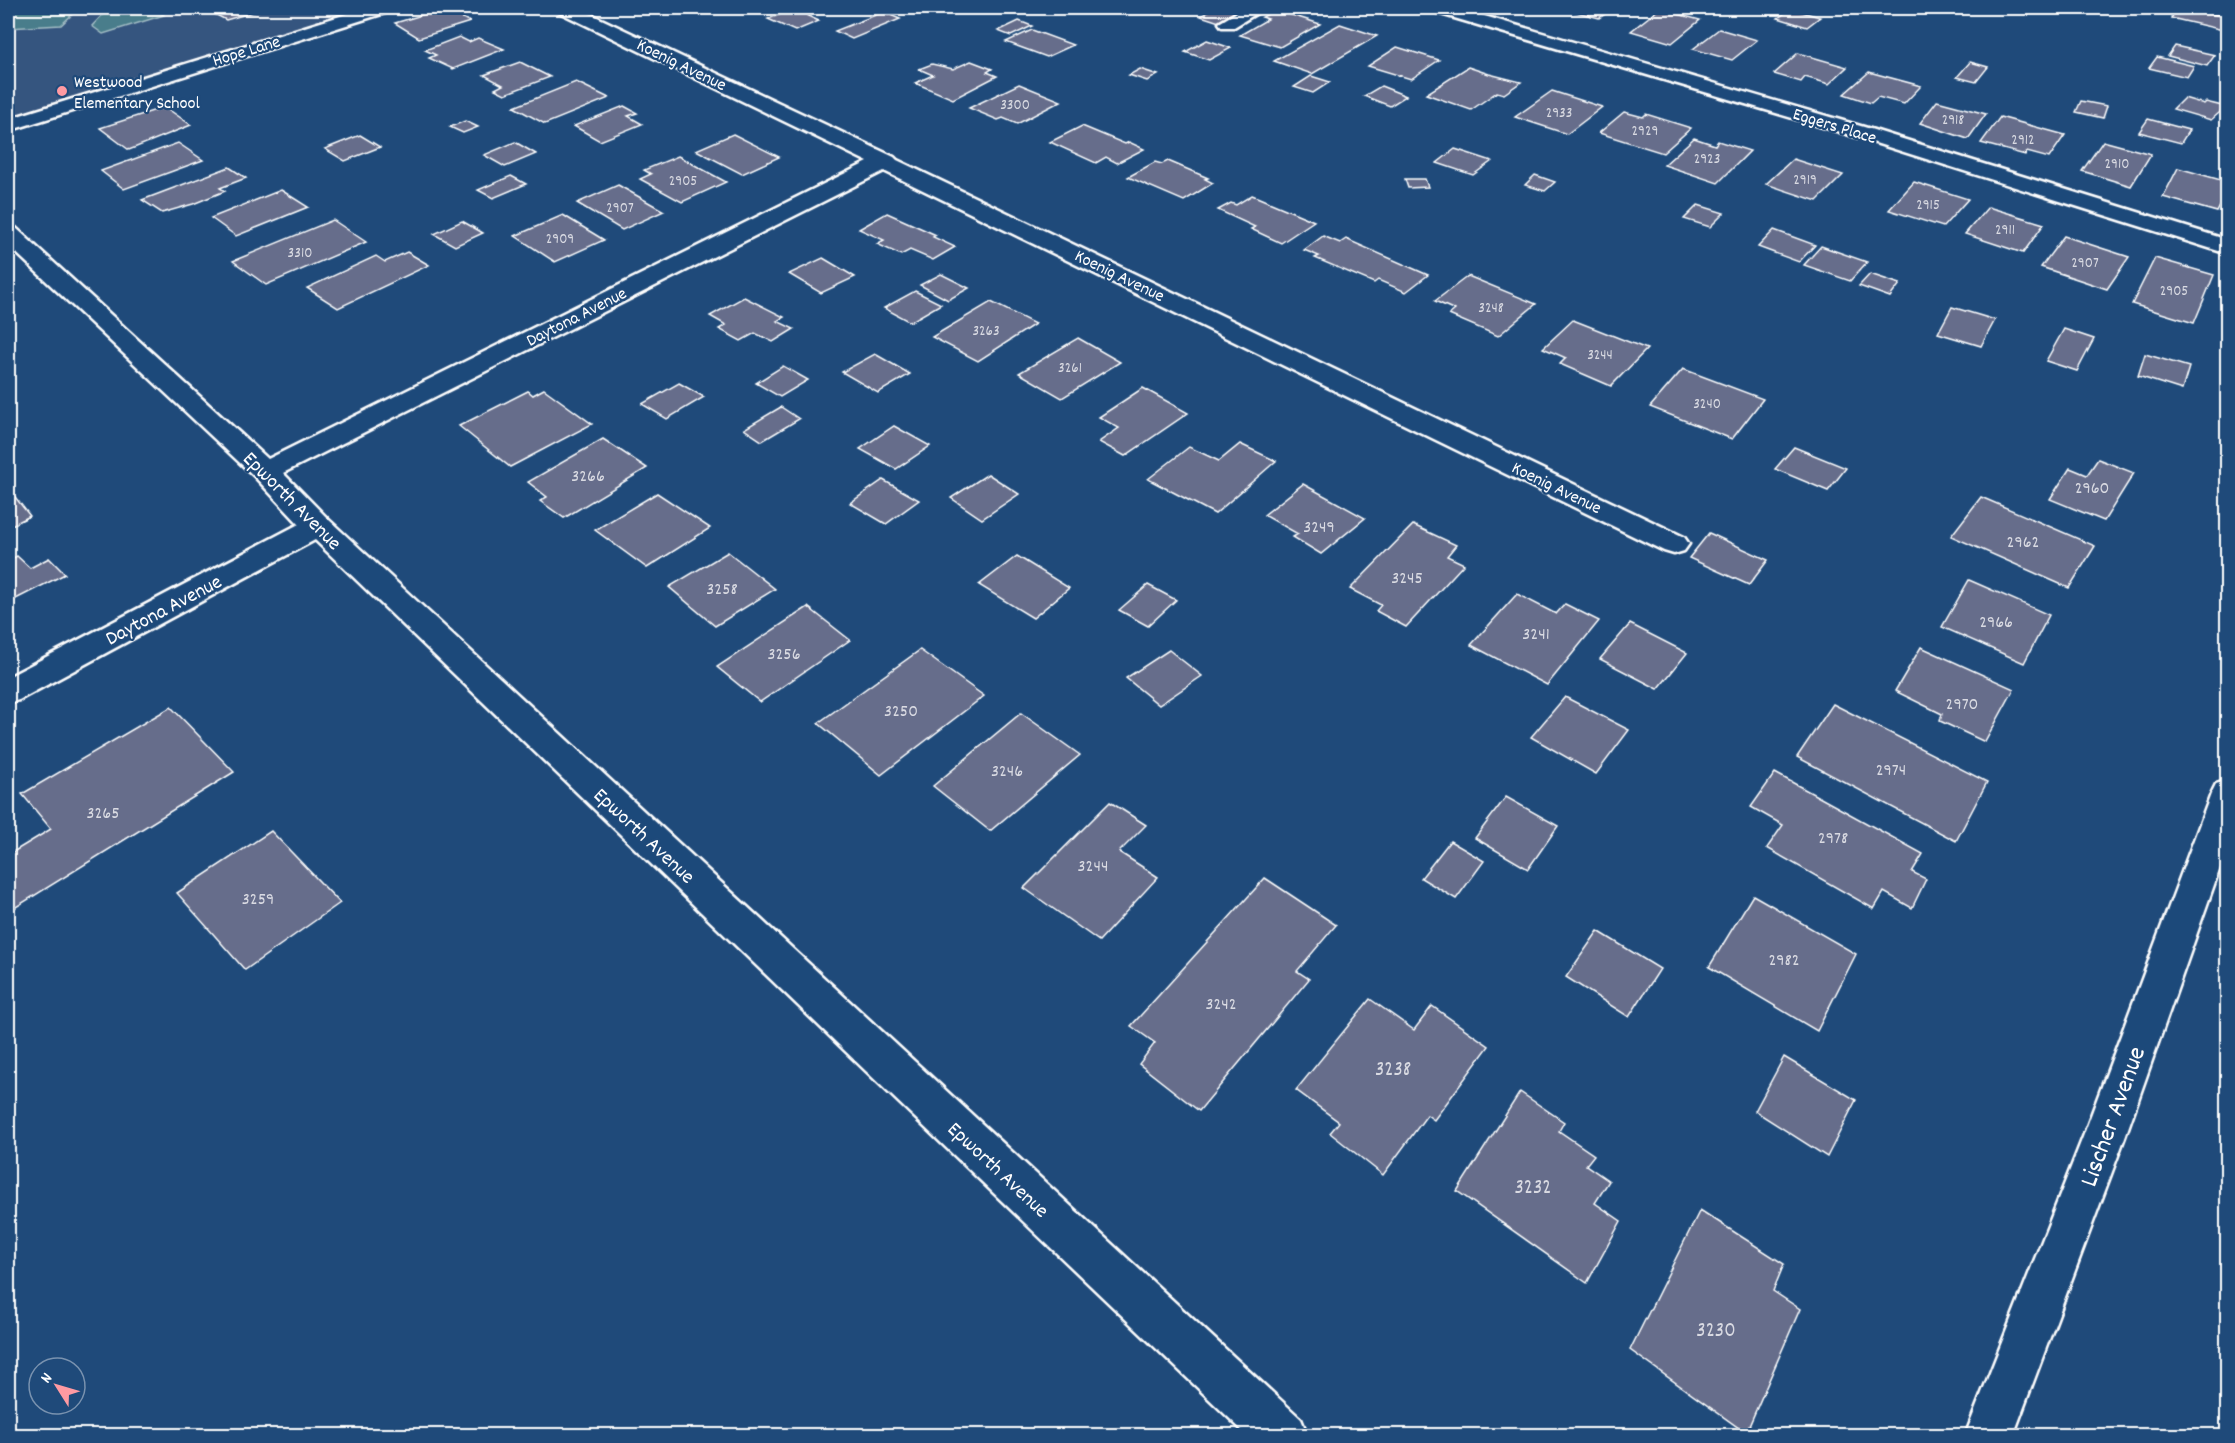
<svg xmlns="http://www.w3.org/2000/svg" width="2235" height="1443" font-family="Dekko,sans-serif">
  <rect width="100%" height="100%" fill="#1f4a7a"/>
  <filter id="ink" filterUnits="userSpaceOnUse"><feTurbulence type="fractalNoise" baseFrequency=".0167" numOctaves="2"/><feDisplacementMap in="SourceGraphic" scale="12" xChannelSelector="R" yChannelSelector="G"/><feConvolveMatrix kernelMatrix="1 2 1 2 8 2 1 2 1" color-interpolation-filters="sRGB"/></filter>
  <g filter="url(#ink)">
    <polygon fill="#34547f" points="8,8 382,8 8,125"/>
    <g fill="#487d8b" stroke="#a4bec5" stroke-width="1.5">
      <polygon points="8,8 79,8 61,25 8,28"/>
      <polygon points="109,8 152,8 164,15 103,34 92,26"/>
    </g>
    <g fill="#666d8b" stroke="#fff" stroke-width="1.5">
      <polygon points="203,8 267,8 226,20"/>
      <polygon points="445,8 470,22 419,38 395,23"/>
      <polygon points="708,8 736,8 721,13"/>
      <polygon points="797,8 831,8 808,16 819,21 795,31 768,19"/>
      <polygon points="1192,8 1247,8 1219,22 1201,16 1207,12"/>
      <polygon points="1561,8 1615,8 1599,18"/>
      <polygon points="2178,8 2228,17 2228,22 2223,30 2171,18"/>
      <polygon points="1659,9 1700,20 1672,43 1631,31"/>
      <polygon points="1791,9 1820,17 1807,27 1778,18"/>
      <polygon points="1276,10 1320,24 1280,47 1240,35 1268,19 1262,17"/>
      <polygon points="883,12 900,19 852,39 835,31"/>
      <polygon points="1019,21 1032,26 1011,36 998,31"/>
      <polygon points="1340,24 1377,36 1312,74 1274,61"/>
      <polygon points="1719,29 1757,40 1732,60 1693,49"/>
      <polygon points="1032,30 1073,45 1047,57 1006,42"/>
      <polygon points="459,37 469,42 478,38 504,49 453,69 429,58 436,55 425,50"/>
      <polygon points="1207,40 1231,48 1209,60 1185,52"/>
      <polygon points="2175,46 2215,55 2207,66 2168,56"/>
      <polygon points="1397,47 1439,60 1411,79 1368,66"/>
      <polygon points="1798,53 1847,67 1829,84 1805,77 1801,82 1774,74"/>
      <polygon points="2157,57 2194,66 2187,77 2149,68"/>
      <polygon points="971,61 992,69 987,72 997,76 953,99 915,83 933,75 919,69 932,64 953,69"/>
      <polygon points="520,62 550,77 505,94 495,89 503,85 484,75"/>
      <polygon points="1970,62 1988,67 1976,82 1957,77"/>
      <polygon points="1468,67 1489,74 1521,82 1504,94 1497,92 1471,110 1426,94"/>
      <polygon points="1140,69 1158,75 1147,81 1129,75"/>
      <polygon points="1869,72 1921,86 1904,104 1878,97 1871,103 1844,94"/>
      <polygon points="1311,76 1330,82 1313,93 1294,87"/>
      <polygon points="576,82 609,98 545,124 514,107"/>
      <polygon points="1019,84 1061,101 1017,124 1003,118 998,120 969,108"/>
      <polygon points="1381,86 1406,96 1390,106 1364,96"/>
      <polygon points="1552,91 1602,107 1567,134 1515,117"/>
      <polygon points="2184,98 2204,104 2206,102 2226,107 2211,120 2173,109"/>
      <polygon points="1937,101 1986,114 1968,139 1920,123"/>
      <polygon points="2081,101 2107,106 2103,118 2076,112"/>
      <polygon points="624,106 637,113 628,116 642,124 600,141 574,126"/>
      <polygon points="165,107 191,125 129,150 100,128"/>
      <polygon points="1624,112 1643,117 1646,114 1691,128 1663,153 1599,133"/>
      <polygon points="2000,117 2065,135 2049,158 2027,152 2025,155 1981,143"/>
      <polygon points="2148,119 2189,130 2181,143 2139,132"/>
      <polygon points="465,121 478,127 463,133 450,127"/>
      <polygon points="1082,126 1125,144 1129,142 1144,149 1117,163 1106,157 1096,163 1050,142"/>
      <polygon points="733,134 779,157 742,174 696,150"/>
      <polygon points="360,135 380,147 345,161 325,149"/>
      <polygon points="1694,138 1715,145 1718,141 1750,151 1718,183 1664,165"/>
      <polygon points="2103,141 2151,154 2131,186 2082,171"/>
      <polygon points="515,142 536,154 505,167 484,155"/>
      <polygon points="178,143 203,160 124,189 101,171"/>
      <polygon points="1455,149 1492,161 1473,175 1437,163"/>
      <polygon points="678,156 726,182 682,202 640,179 651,174 644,170"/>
      <polygon points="1793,159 1843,175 1817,201 1766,184"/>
      <polygon points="1168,161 1208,178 1205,179 1213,183 1184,201 1128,177 1155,162 1162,164"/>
      <polygon points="229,167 246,178 220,188 225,191 193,204 162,213 142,200"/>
      <polygon points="2178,168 2228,182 2228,191 2217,212 2163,197"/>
      <polygon points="1535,175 1555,182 1545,191 1525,185"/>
      <polygon points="511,176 526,184 493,198 478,190"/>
      <polygon points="1405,179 1425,179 1428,187 1408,188"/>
      <polygon points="1914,182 1968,199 1943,227 1889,210"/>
      <polygon points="618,185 664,211 622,230 577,203"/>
      <polygon points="281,190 308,207 236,236 211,218"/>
      <polygon points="1252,195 1314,221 1281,243 1251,229 1255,227 1218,210 1231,203 1236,205"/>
      <polygon points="1698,205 1724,213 1710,227 1684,219"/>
      <polygon points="1988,207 2044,224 2023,253 1965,234"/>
      <polygon points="887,213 936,235 933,237 955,247 933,260 910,250 901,255 877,244 884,240 859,229"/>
      <polygon points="563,215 604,240 555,262 515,236"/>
      <polygon points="333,220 366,242 266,285 233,261"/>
      <polygon points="462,221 483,233 455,246 434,234"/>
      <polygon points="1774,230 1815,245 1799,262 1758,247"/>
      <polygon points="1323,236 1340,243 1346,239 1428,275 1406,292 1378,280 1374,283 1315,258 1319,256 1304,250"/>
      <polygon points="2064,236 2129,257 2107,289 2041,267"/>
      <polygon points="1821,246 1867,262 1850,281 1804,265"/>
      <polygon points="407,252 429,265 338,308 307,288 376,256 385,262"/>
      <polygon points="823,258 855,277 821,293 789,274"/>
      <polygon points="2155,258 2214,275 2194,323 2132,304"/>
      <polygon points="941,274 969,288 948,300 920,285"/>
      <polygon points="1870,274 1900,284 1890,297 1859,286"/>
      <polygon points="1468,276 1536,304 1498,336 1449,315 1455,310 1435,301"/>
      <polygon points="915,291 941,304 910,322 884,308"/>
      <polygon points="744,297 784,317 777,321 794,329 773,342 755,333 741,341 719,329 726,325 710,316"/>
      <polygon points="991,302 1035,324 978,361 932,337"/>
      <polygon points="1952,307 1995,320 1981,346 1938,333"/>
      <polygon points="1573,320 1647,349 1611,386 1560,364 1566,358 1543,348"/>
      <polygon points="2064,329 2094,339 2077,371 2046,361"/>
      <polygon points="1078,338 1120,362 1062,398 1019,373"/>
      <polygon points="875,354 910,374 878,393 842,372"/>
      <polygon points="2145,354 2189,367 2182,390 2138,376"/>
      <polygon points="783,366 808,380 780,397 756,383"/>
      <polygon points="1683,369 1763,399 1732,439 1650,407"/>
      <polygon points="679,383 704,397 667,419 642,404"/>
      <polygon points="1143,388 1188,413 1125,456 1099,442 1119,428 1099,417"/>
      <polygon points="544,389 592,424 510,467 459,426 528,391 533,395"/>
      <polygon points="781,407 799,419 762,441 744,429"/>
      <polygon points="894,426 930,446 896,469 860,449"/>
      <polygon points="603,439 647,468 564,518 540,501 547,497 528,482"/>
      <polygon points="1240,444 1276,461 1215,514 1148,479 1189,447 1219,461"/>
      <polygon points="1794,447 1846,468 1828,491 1775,469"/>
      <polygon points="2098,459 2134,473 2104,521 2050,499 2070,468 2087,475"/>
      <polygon points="988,474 1019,494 982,519 951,498"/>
      <polygon points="883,480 919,500 886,524 850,503"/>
      <polygon points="1303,484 1365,518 1321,554 1293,537 1298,534 1264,515"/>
      <polygon points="8,488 30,516 8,527"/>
      <polygon points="657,493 710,528 647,568 595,530"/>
      <polygon points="1981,497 2095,546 2069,588 1951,536"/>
      <polygon points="1413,525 1456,545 1447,556 1464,564 1406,627 1376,611 1381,605 1350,589"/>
      <polygon points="1709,533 1768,560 1749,585 1689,558"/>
      <polygon points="728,552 775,589 715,626 669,587"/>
      <polygon points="17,556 30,568 49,558 65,574 8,603 8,561"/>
      <polygon points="1017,556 1069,588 1033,618 979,585"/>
      <polygon points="1969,580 2049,615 2024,663 1942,627"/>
      <polygon points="1148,585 1176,600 1148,626 1119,610"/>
      <polygon points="1517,594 1556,614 1565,604 1599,621 1547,685 1471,645"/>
      <polygon points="808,607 850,640 760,702 717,667"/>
      <polygon points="1630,624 1687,653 1658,689 1600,659"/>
      <polygon points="1921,647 2014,689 1985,742 1940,721 1942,714 1895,691"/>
      <polygon points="920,650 984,696 881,775 818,723"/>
      <polygon points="1169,650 1202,676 1159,705 1126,678"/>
      <polygon points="1565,697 1629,730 1596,774 1531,737"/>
      <polygon points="1833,704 1987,782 1956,841 1797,757"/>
      <polygon points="171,707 234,772 8,912 8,855 51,829 22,794"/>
      <polygon points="1021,713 1080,755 990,831 933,786"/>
      <polygon points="1775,773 1923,854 1912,872 1926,879 1912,908 1884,892 1874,909 1767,848 1783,825 1751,807"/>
      <polygon points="1506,797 1558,826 1528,869 1475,838"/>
      <polygon points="1110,802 1146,825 1119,852 1158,877 1099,941 1024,888"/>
      <polygon points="271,831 340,903 245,970 177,893"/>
      <polygon points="1450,841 1484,861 1456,899 1421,878"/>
      <polygon points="1265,878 1336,925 1297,971 1309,979 1199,1111 1139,1064 1155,1043 1131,1026"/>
      <polygon points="1753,895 1856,954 1817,1031 1709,967"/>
      <polygon points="1598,931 1660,969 1629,1017 1566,977"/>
      <polygon points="1370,999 1414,1030 1432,1006 1489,1046 1434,1120 1427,1115 1383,1175 1330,1133 1339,1122 1296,1090"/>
      <polygon points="1784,1057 1856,1100 1827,1157 1755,1111"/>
      <polygon points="1520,1092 1564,1122 1559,1131 1594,1155 1586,1165 1609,1181 1595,1203 1621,1221 1587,1283 1457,1191"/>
      <polygon points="1700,1210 1784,1264 1773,1291 1800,1309 1746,1433 1630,1350"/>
    </g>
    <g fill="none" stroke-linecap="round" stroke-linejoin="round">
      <defs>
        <g id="minor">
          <polygon points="366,8 391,8 388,12 8,131 8,119"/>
          <polygon points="556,8 578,8 894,157 897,160 1684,537 1689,544 1684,551 1674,554 1664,551 884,171 283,473 328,519 1301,1419 1308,1436 1248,1436 866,1071 315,540 19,700 8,703 8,677 299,524 255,477 8,245 8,226 16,228 268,459 868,162 559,12"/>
          <polygon points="1244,8 1265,8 1234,27 1222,27 1219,23"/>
          <polygon points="1431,8 1457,8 1864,127 2228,240 2228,254 1850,135 1434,12"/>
          <polygon points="2228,780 2228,845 2125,1137 2013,1436 1965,1436 2083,1137 2211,794 2216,784"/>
        </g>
      </defs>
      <use href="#minor" stroke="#fff" stroke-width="5"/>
      <use href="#minor" fill="#1f4a7a" fill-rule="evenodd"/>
    </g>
  </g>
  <circle fill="#ff9aa2" stroke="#1f4a7a" stroke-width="2" cx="62" cy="91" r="6"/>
  <g text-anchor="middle" stroke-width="4.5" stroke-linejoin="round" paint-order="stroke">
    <g font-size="15" fill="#d9dae2">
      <text x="1015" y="109">3300</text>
      <text x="1559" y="117">2933</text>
      <text x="1953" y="124">2918</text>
      <text x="1645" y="135">2929</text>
      <text x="2023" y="144">2912</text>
      <text x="1707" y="163">2923</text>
      <text x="2117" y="168">2910</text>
      <text x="1805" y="184">2919</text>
      <text x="683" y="185">2905</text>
      <text x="1928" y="209">2915</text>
      <text x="620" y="212">2907</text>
      <text x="2005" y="234">2911</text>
      <text x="560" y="243">2909</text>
      <text x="300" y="257">3310</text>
      <text x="2085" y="267">2907</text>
      <text x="2174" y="295">2905</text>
      <text x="1491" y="312">3248</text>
      <text x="986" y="335">3263</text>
      <text x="1600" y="359">3244</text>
      <text x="1070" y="372">3261</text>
      <text x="1707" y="408">3240</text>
    </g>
    <g font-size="18" fill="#fff" stroke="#1f4a7a">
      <text transform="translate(246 50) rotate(-17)" y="6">Hope Lane</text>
      <text transform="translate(682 64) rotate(26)" y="6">Koenig Avenue</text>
      <text transform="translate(1835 125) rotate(17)" y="6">Eggers Place</text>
      <text transform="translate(1120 275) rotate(26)" y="6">Koenig Avenue</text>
      <text transform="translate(576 316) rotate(-27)" y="6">Daytona Avenue</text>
      <text transform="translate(1557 487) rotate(26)" y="6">Koenig Avenue</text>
    </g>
    <g font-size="18" fill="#fff" stroke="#1f4a7a" text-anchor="start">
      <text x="74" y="87">Westwood<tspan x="74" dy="21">Elementary School</tspan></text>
    </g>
    <g font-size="18" fill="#d9dae2">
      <text x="588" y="481">3266</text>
      <text x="2092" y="493">2960</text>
      <text x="1319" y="532">3249</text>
      <text x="2023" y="547">2962</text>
      <text x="1407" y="583">3245</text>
      <text x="722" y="594">3258</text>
      <text x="1996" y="627">2966</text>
      <text x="1536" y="639">3241</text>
      <text x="784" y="659">3256</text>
      <text x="1962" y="709">2970</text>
      <text x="901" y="716">3250</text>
      <text x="1891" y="775">2974</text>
      <text x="1007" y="776">3246</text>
      <text x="103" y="818">3265</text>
      <text x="1833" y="843">2978</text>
      <text x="1093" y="871">3244</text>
      <text x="258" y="904">3259</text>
      <text x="1784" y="965">2982</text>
      <text x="1221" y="1009">3242</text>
    </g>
    <g font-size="21" fill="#fff" stroke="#1f4a7a">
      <text transform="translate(293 500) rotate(45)" y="7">Epworth Avenue</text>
      <text transform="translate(163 609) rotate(-28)" y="7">Daytona Avenue</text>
      <text transform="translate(645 835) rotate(43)" y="7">Epworth Avenue</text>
      <text transform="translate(999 1169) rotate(43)" y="7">Epworth Avenue</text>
    </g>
    <g font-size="21" fill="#d9dae2">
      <text x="1393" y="1075">3238</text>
      <text x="1533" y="1193">3232</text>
      <text x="1716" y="1336">3230</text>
    </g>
    <g font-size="26" fill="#fff" stroke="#1f4a7a">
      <text transform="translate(2111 1116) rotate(-70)" y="9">Lischer Avenue</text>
    </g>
  </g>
  <rect width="2235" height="1443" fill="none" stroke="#1f4a7a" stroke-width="30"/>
  <rect x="15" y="15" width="2205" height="1413" fill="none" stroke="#fff" stroke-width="2" filter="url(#ink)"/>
  <g transform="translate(57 1386) rotate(307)"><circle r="28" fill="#1f4a7a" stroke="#7992af" stroke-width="1.5"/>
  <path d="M0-4.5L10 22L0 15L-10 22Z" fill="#ff9aa2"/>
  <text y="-9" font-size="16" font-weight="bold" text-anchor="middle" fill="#ffffff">N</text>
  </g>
</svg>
